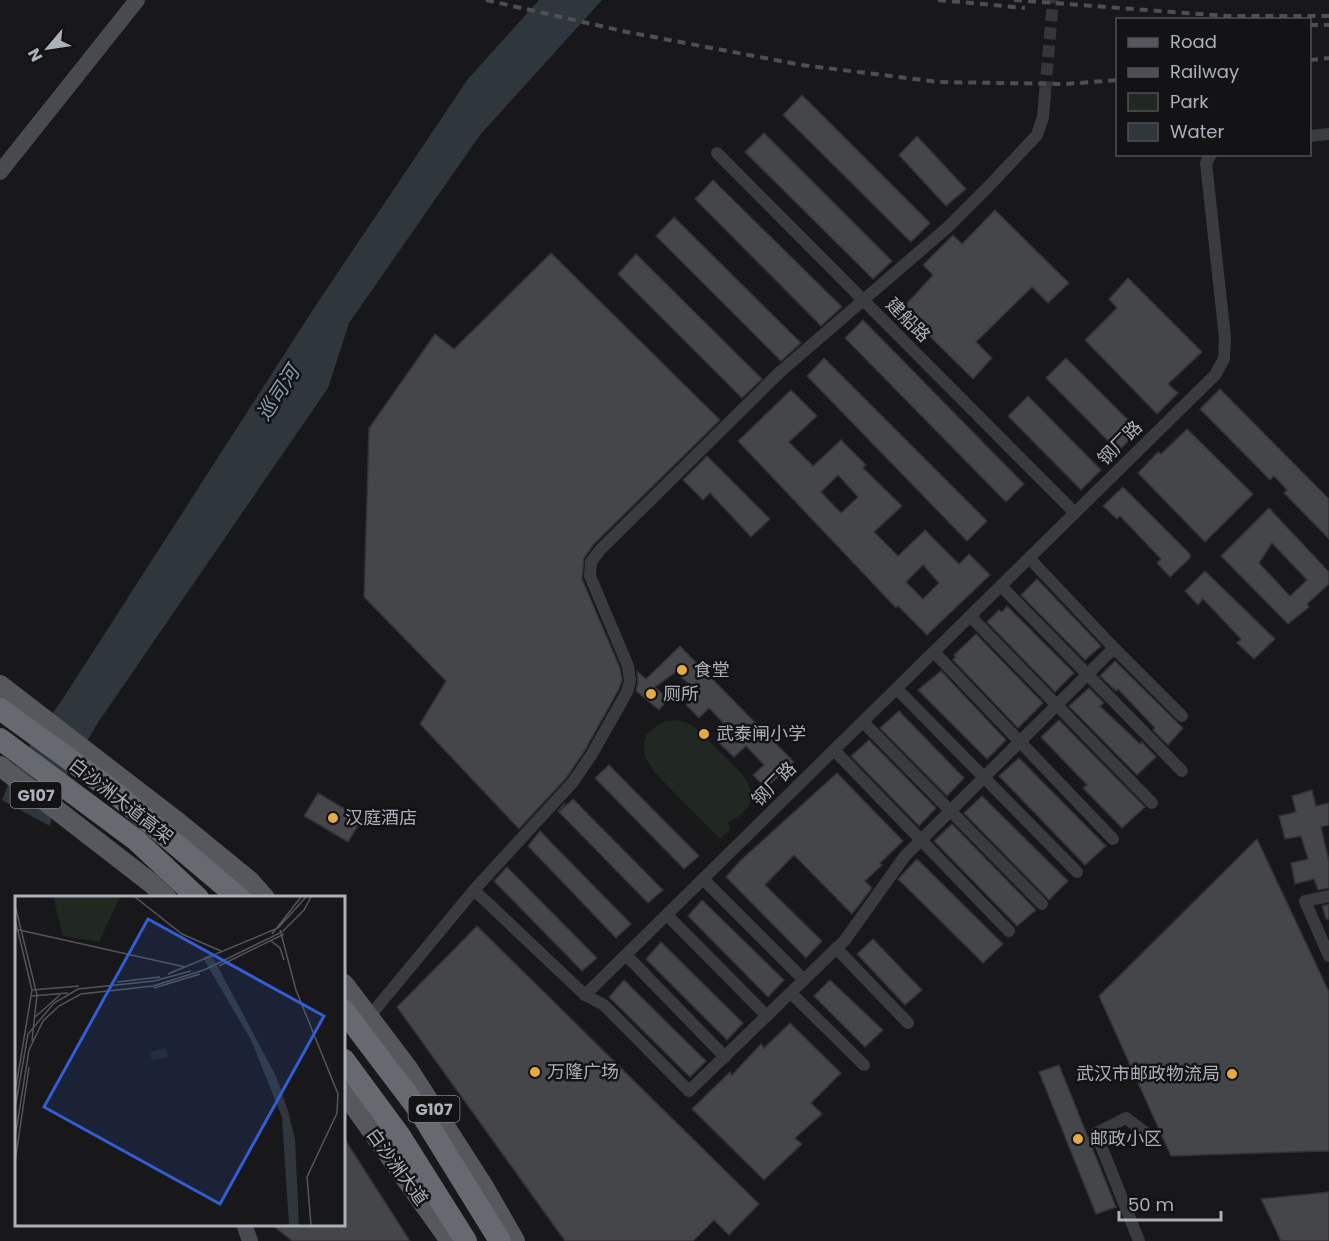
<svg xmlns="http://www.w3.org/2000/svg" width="1329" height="1241" font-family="Poppins,'Noto Sans SC',sans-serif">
  <rect width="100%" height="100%" fill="#18181a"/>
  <path fill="#202821" d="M680,720C697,726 707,739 720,752C744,775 773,800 727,823L731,829L720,839L655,773L645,757L644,741L647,734L659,724L666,721Z"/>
  <polygon fill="#2f373d" points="539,0 602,0 480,135 349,323 328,388 99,721 55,794 50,826 2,800 16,766 64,697 316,305 468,79"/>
  <g fill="#45464a" stroke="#323236" stroke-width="1.5" fill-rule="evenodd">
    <polygon points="802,95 930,223 911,242 783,115"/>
    <polygon points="764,133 892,261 873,279 745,152"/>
    <polygon points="917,136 966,189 946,206 899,155"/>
    <polygon points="713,180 842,307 821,326 695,199"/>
    <polygon points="995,210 1069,283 1048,303 1032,287 976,342 992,358 973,379 902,309 933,275 923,265 953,235 962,244"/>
    <polygon points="674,217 801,343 781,361 656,236"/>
    <polygon points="551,253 720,420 594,544 584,558 582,579 620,668 622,680 619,689 585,750 567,777 519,829 420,724 446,681 364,597 369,428 435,334 454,349"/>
    <polygon points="636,254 762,379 742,398 618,274"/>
    <polygon points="1128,278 1202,352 1168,384 1178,393 1157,414 1085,340 1117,308 1109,299"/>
    <polygon points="863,320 1024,484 1006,502 845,338"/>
    <polygon points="824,358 987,521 967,541 807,376"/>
    <polygon points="1066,358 1139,431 1118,451 1046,378"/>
    <polygon points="1220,389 1329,499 1329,539 1284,493 1287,490 1274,476 1270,480 1200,409"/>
    <path d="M791,390L817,416L789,442L813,466L841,440L866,465L863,468L902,506L874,532L898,556L925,530L959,564L969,554L990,575L927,635L898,606L896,608L738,441ZM838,475L858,497L841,513L821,492ZM923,565L939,583L923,599L906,582Z"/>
    <polygon points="1028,396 1101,470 1081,490 1008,416"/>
    <polygon points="1187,429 1253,494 1205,542 1138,473 1158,452 1161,454"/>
    <polygon points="707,456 770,519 751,537 710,493 703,500 683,480"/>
    <polygon points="1123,487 1190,554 1190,558 1170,577 1157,563 1161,559 1120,516 1117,519 1103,506"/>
    <path d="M1269,508L1329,572V584L1307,604L1309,607L1288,624L1221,556ZM1272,543L1307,580L1290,596L1259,563Z"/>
    <polygon points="1205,571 1275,639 1254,659 1237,643 1241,639 1203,599 1198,605 1185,591"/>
    <polygon points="1037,579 1101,646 1085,660 1021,595"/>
    <polygon points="1007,606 1074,673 1055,692 987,622 999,610 1002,612"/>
    <polygon points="976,634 1043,703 1018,728 953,660 956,657 954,655"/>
    <polygon points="680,646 794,762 766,788 753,775 764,765 746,746 734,757 719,743 732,732 709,708 699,718 686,705 698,693 676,672 655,687 668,699 659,710 636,691 638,683 637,671 646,679"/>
    <polygon points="1115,661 1183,728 1168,745 1153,730 1155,728 1118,689 1116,691 1100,676"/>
    <polygon points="941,671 1006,740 987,759 918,690"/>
    <polygon points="1089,688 1104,703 1100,706 1140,744 1142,742 1156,757 1137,775 1069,706"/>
    <polygon points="899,711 964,778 947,796 880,728"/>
    <polygon points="1059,720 1145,807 1122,828 1083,788 1087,785 1041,737"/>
    <polygon points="869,740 936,808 919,826 851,756"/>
    <polygon points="1019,758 1106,846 1085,865 999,776"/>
    <polygon points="609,765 699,856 684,869 595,778"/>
    <polygon points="837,773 903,841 880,863 882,865 865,881 872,888 852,914 794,855 765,885 822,941 806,958 726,877 740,861"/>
    <polygon points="1312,790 1316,806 1329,803 1329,825 1321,827 1329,861 1329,888 1318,890 1314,879 1295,884 1291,863 1308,859 1301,836 1285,839 1279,816 1296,812 1292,796"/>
    <polygon points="318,793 362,819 348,842 304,816"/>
    <polygon points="982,796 1068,881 1049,900 964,813"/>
    <polygon points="573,799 663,890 648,903 558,811 565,803 560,811"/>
    <polygon points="952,824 1036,910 1017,926 934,841"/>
    <polygon points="540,831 631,924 616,938 528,846"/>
    <polygon points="1257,839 1329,992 1329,1151 1171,1156 1099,996"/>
    <polygon points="917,859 1003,944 983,963 898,879"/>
    <polygon points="507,867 597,958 582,971 494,881"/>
    <polygon points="702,900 784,980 768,997 688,916"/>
    <polygon points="1329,904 1329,919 1326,919 1322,906"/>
    <polygon points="477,926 759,1204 729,1235 714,1220 693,1241 565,1241 397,1007"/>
    <polygon points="873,939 922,990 905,1005 857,954"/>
    <polygon points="661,942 743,1023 727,1040 646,959"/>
    <polygon points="624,980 706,1061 690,1077 609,997"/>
    <polygon points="830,980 883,1030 865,1047 814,996"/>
    <polygon points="790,1023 841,1073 811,1103 822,1114 795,1138 802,1144 764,1180 692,1109 730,1072 732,1075 761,1044 764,1048"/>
    <polygon points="1059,1065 1116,1207 1096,1214 1039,1072"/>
    <polygon points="344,1138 410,1241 292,1241 271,1224 344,1224"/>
    <polygon points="1329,1192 1329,1241 1281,1241 1261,1199"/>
  </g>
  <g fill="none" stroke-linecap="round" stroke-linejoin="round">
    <polyline stroke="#36363a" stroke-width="12" stroke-dasharray="12 6" stroke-linecap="butt" points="1045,93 1053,0"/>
    <g stroke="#393b3f" stroke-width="12">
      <polyline points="1310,136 1329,134"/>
      <polyline points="717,153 1075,513"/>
      <polyline points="1029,558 1114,648 1182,716"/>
      <polyline points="1001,586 1182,771"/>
      <polyline points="970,616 1152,803"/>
      <polyline points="934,652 1113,839"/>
      <polyline points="897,689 1077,872"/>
      <polyline points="863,722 1042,904"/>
      <polyline points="834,750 1009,931"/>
      <polyline points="703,879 804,980"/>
      <polyline points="474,890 573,782 592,754 627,692 630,681 628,666 590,576 591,562 600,550 780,372 948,227 989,186 1037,135 1043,117 1045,93"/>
      <polyline points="1329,896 1305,901 1329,956"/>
      <polyline points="667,915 767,1016"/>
      <polyline points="836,948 908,1023"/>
      <polyline points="626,955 725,1057"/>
      <polyline points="791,993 864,1065"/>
      <polyline points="585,995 604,1005 689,1091 845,940 905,856 1114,648"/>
      <polyline points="369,1017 474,890 585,995 1215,375 1224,359 1225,338 1206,163 1211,154"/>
      <polyline points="1139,1241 1096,1133 1126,1118 1150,1136"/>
    </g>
    <g stroke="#484a4f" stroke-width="16">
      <polyline points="0,172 137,0"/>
      <polyline points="244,1224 250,1241"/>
    </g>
    <g stroke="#56585e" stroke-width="20">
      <polyline points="0,685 179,823 250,881 265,898"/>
      <polyline points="0,766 151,883 167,898"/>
      <polyline points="344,984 407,1067 484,1187 515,1241"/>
      <polyline points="344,1092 450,1241"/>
    </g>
    <g stroke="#66696f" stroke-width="22">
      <polyline points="0,709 109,788 239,898"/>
      <polyline points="0,739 136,840 198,898"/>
      <polyline points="344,1011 419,1110 500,1241"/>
      <polyline points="344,1060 400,1136 466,1241"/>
    </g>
    <g stroke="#4d4f54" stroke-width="4" stroke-dasharray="8 6" stroke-linecap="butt">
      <polyline points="486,0 627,32 802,65 938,82 1066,84 1118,80"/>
      <polyline points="938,0 1025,8"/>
      <polyline points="1014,0 1226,16 1329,16"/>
      <polyline points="1310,25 1329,25"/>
      <polyline points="1310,60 1329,58"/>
    </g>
  </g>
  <g fill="#e4aa46" stroke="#131315" stroke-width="2">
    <circle cx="682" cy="670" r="6"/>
    <circle cx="651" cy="694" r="6"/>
    <circle cx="704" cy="734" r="6"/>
    <circle cx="333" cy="818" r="6"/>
    <circle cx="535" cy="1072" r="6"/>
    <circle cx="1232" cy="1074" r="6"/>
    <circle cx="1078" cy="1139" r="6"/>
  </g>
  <g text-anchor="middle" stroke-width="5" stroke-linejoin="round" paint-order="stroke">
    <g fill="#131315" stroke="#7e8188" stroke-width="1.5">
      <rect x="10.5" y="782" width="51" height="26" rx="4.5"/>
      <rect x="408.5" y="1096" width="51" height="26" rx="4.5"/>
    </g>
    <g font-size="16" font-weight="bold" fill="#acb0b9">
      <text x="36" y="801">G107</text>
      <text x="434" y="1115">G107</text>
    </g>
    <g font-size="18" fill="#acb0b9" stroke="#131315">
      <text transform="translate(908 320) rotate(45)" y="6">建船路</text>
      <text transform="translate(1120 443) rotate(-45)" y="6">钢厂路</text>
      <text transform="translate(774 784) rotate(-45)" y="6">钢厂路</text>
      <text transform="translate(121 801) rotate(38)" y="6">白沙洲大道高架</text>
      <text transform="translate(397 1167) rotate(54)" y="6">白沙洲大道</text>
    </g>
    <g font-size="18" fill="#acb0b9" stroke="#131315" text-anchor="start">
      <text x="694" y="676">食堂</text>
      <text x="663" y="700">厕所</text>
      <text x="716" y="740">武泰闸小学</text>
      <text x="345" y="824">汉庭酒店</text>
      <text x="547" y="1078">万隆广场</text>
      <text x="1220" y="1080" text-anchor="end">武汉市邮政物流局</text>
      <text x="1090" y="1145">邮政小区</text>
    </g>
    <g font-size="20" font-style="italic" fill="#869eb1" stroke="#131315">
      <text transform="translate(278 393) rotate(-57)" y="7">巡司河</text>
    </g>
  </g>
  <g transform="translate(15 896)">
    <rect width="330" height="330" fill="#18181a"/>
    <path d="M38,1H105L84,46L48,40ZM151,152L153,161L137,164L134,156Z" fill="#202821"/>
    <path d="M196,58L261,180L273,215L280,243L284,329H274L267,221L236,144L188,62Z" fill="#2f373d"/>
    <path fill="none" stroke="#53555a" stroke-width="1.5" d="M120,1L167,38L206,55M0,9L22,99L17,145M0,23L17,94L1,191M0,33L170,71M265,34L281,94L323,198L322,217L292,281L296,329M257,38L286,1M256,45L265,52L269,64M204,70L269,38M153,78L263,32L291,1M102,86L145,81M139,92L185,78M17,94L64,90M16,100L53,97M20,121L45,99M0,212L13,138L39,107L63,93L139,85L176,75M0,242L14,154L28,125L44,110L66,98L138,90L189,74L267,36L289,14L296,1M0,266L14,171"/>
    <path fill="#325dd3" fill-opacity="0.15" stroke="#325dd3" stroke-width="3" d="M133,23L309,120L205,308L29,211Z"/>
    <rect width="330" height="330" fill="none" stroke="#acb0b9" stroke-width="3"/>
  </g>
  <rect x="1116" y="18" width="195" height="138" fill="#131315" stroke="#505257" stroke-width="1.5"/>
  <rect x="1128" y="38" width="30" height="9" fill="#56585e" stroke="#505257" stroke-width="1.5"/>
  <text x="1170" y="48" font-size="18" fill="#acb0b9">Road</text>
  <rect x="1128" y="68" width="30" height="9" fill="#4d4f54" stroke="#505257" stroke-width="1.5"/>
  <text x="1170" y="78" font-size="18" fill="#acb0b9">Railway</text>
  <rect x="1128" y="93" width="30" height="18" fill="#202821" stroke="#505257" stroke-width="1.5"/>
  <text x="1170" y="108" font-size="18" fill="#acb0b9">Park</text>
  <rect x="1128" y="123" width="30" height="18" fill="#2f373d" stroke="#505257" stroke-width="1.5"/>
  <text x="1170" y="138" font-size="18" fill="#acb0b9">Water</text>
  <g transform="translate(48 48) rotate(241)" stroke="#131315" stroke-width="4.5" paint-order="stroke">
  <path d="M0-4.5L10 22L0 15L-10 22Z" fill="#acb0b9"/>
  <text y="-9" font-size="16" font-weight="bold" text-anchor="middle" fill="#acb0b9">N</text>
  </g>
  <path d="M1119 1211v9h102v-9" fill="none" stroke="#acb0b9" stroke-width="3"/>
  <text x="1128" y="1211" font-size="18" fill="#acb0b9" stroke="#131315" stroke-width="4.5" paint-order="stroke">50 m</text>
</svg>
